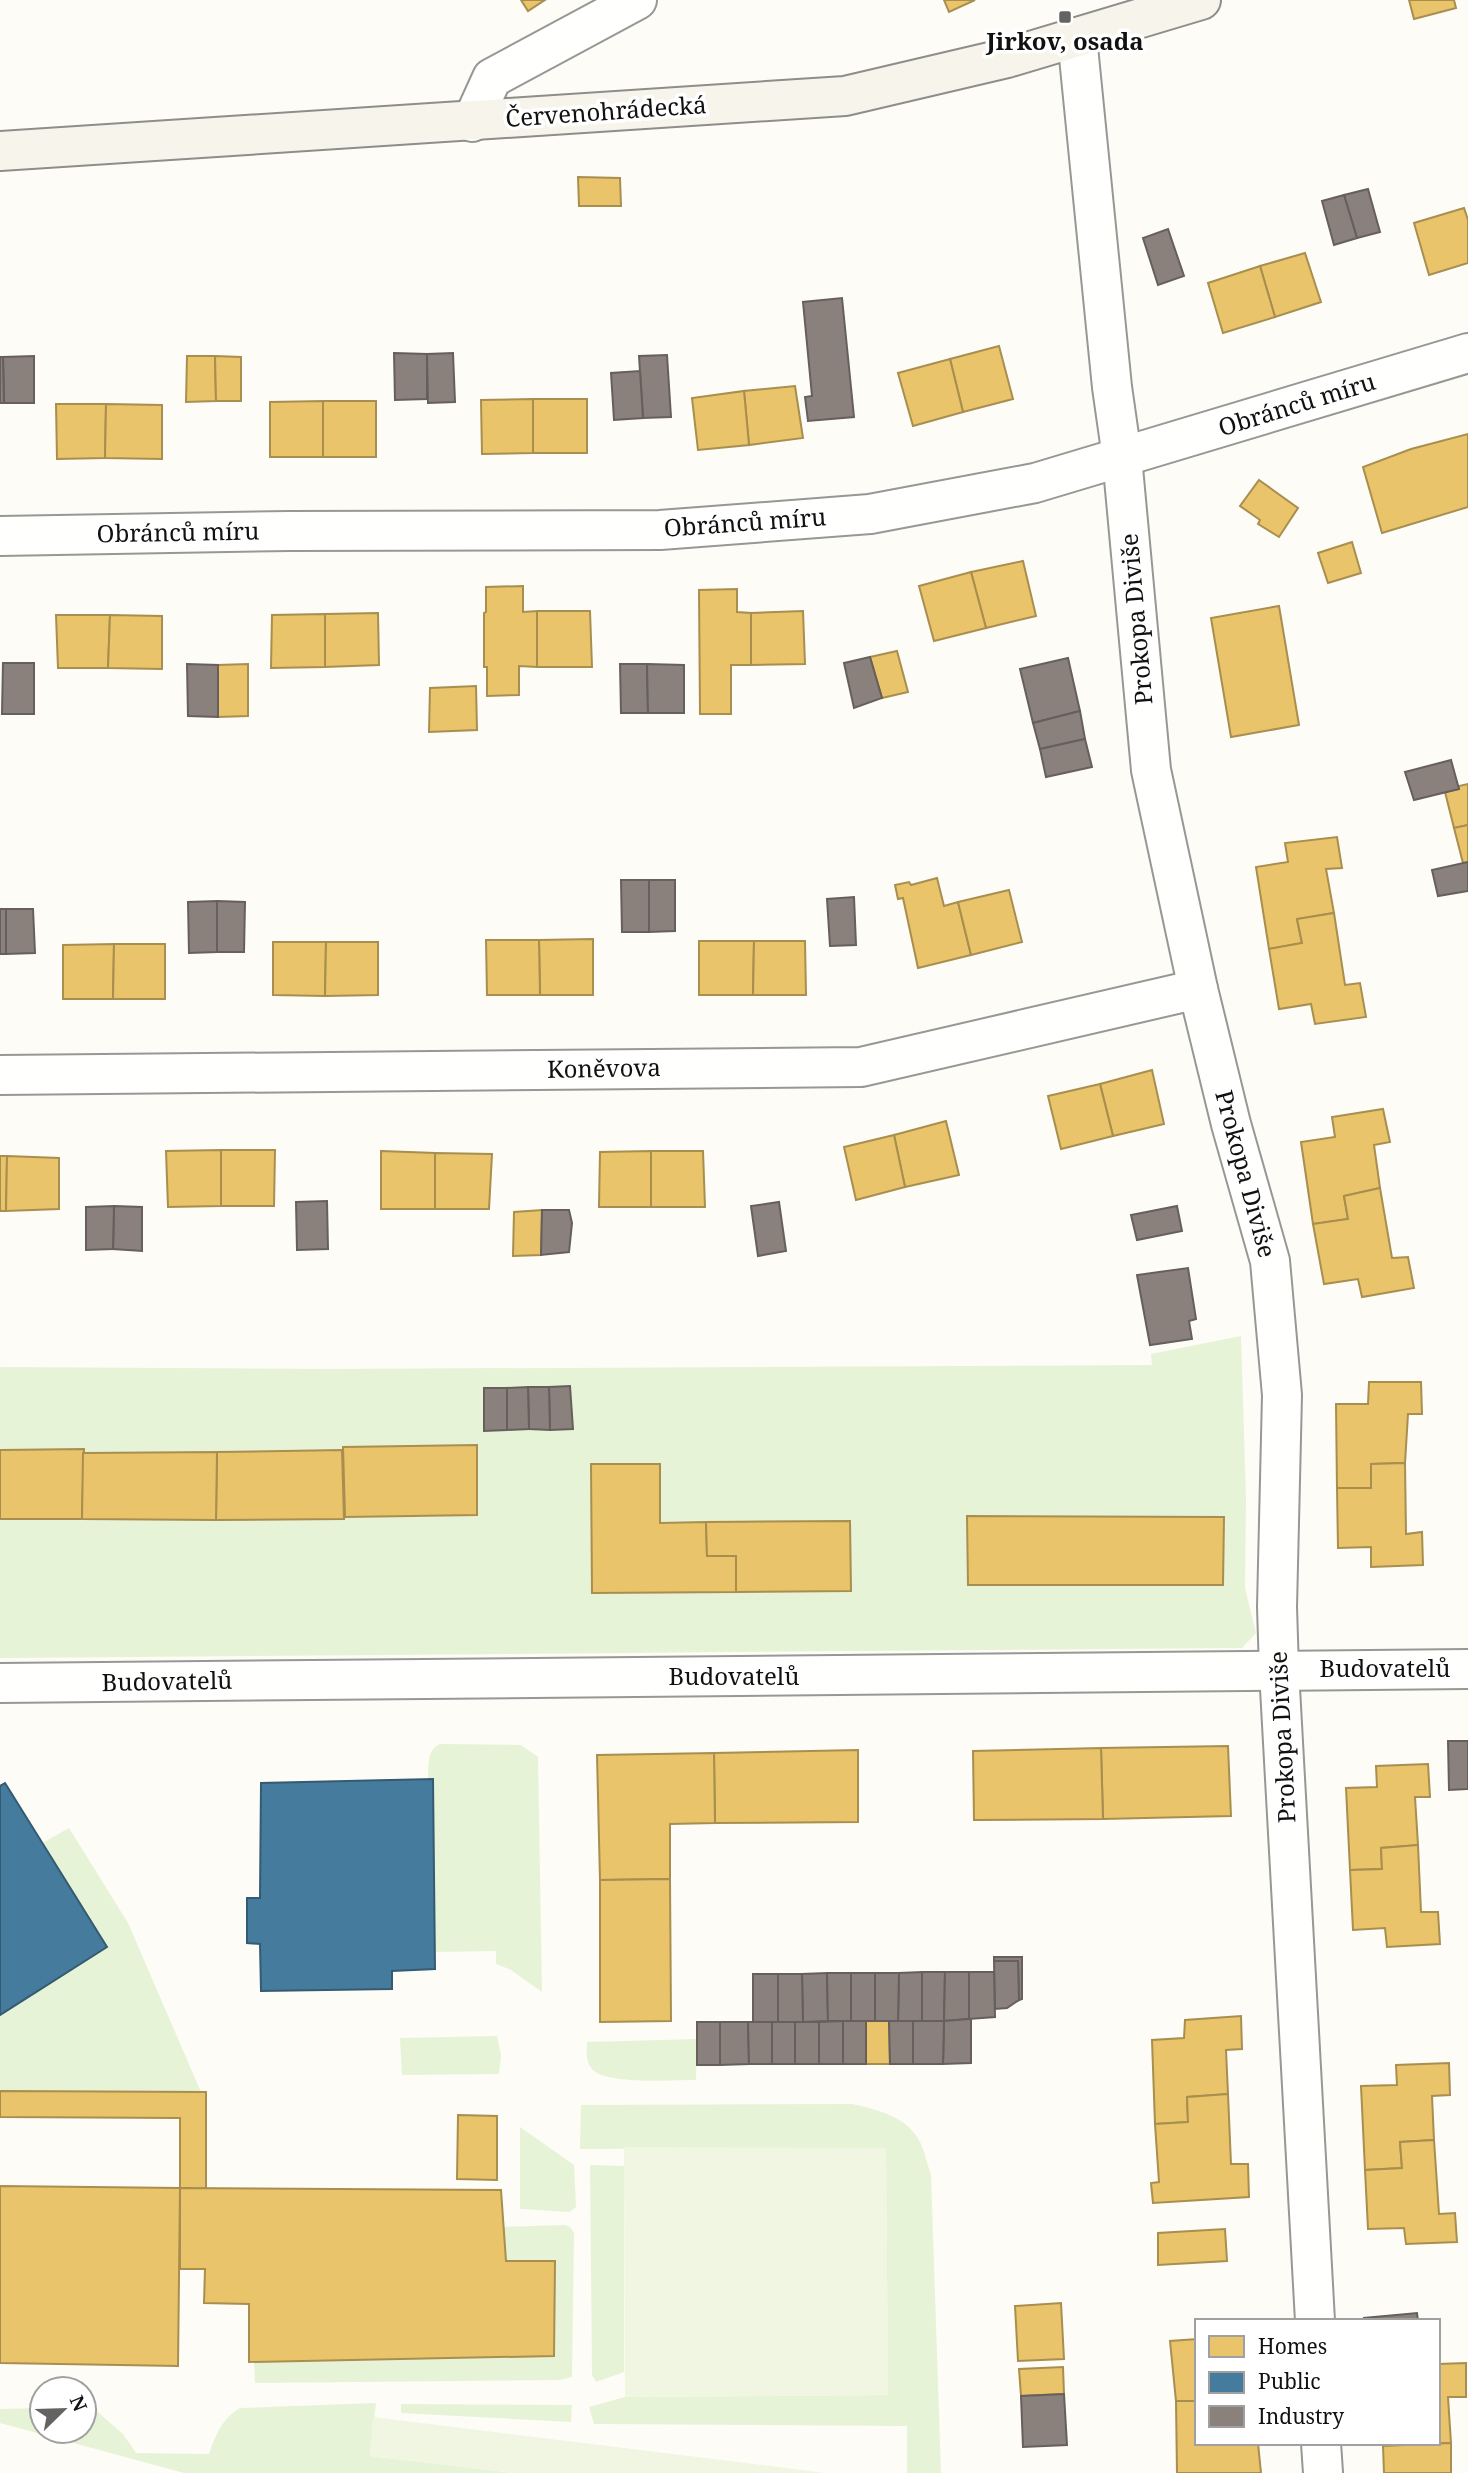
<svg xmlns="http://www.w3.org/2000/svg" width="1468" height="2473" font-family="'Noto Serif',serif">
  <rect width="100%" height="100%" fill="#fdfcf7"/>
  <g fill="#e7f3d7">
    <polygon points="1241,1336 1246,1500 1245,1588 1256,1633 1242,1648 0,1658 0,1367 328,1369 1152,1365 1151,1354"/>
    <path d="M440,1744L521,1745L538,1757L542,1992L511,1970L496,1964V1951L434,1952L428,1779C429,1766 426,1750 440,1744Z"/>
    <polygon points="69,1828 128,1923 201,2092 0,2091 0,2015 107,1947 41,1844"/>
    <polygon points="497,2036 501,2055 499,2074 402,2075 400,2038"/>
    <path d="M697,2039L696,2080C674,2080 605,2085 592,2069C585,2061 587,2052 587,2042Z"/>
    <path d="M853,2104C878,2110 908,2117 920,2142C925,2152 927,2164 931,2175L941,2473H907V2426L594,2424L589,2407L625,2397L888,2395L886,2148L580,2149L581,2105Z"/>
    <polygon points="520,2127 574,2165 576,2207 569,2212 520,2209"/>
    <polygon points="590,2165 624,2166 624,2372 596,2382 592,2375"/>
    <polygon points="565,2225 570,2227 574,2233 572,2377 560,2380 255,2383 254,2362 555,2262 506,2261 503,2227"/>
    <path d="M376,2403L370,2456L515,2473H184L0,2423V2409L42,2408V2431H84V2407H92L123,2434L136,2453L209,2454C216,2434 222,2419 240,2408Z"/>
    <polygon points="401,2404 572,2405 571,2422 401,2413"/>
  </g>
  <g fill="#f0f6e1">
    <polygon points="624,2147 886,2148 888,2395 625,2397"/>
    <polygon points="373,2417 826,2473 515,2473 370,2456"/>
  </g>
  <g fill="#e9c46a" stroke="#a88e4f" stroke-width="2">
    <polygon points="521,0 545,0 528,11"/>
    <polygon points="944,0 975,0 949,12"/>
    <polygon points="1409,0 1454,0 1456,8 1414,19"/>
    <polygon points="578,177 620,178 621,206 579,206"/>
    <polygon points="1464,208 1468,220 1468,263 1429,275 1414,223"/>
    <polygon points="1305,253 1321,302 1275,317 1260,266"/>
    <polygon points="1260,266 1275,317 1223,333 1208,283"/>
    <polygon points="999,346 1013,399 963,412 950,359"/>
    <polygon points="187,356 215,356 216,401 186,402"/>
    <polygon points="215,356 241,357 241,401 216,401"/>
    <polygon points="950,359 963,412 913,426 898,373"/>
    <polygon points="795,386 803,438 749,445 744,391"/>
    <polygon points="744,391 749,445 698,450 692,398"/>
    <rect x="533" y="399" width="54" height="54"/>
    <polygon points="533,399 533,453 482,454 481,400"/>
    <rect x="323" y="401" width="53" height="56"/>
    <polygon points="323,401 323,457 270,457 270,402"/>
    <polygon points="56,404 106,404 105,458 57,459"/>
    <polygon points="106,404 162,405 162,459 105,458"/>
    <polygon points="1468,434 1468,507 1382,533 1363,467 1411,449"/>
    <polygon points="1259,480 1298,508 1279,537 1258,524 1260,520 1240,506"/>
    <polygon points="1352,542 1361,573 1328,583 1318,553"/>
    <polygon points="1023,561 1036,616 986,628 971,572"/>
    <polygon points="971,572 986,628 934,641 919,586"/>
    <polygon points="523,586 523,612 537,611 537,667 519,666 519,695 487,696 487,667 484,667 484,613 486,612 486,587"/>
    <polygon points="737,589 737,612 751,613 751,665 731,665 731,714 700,714 699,590"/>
    <polygon points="1279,606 1299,725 1231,737 1211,618"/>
    <polygon points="537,611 590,611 592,667 537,667"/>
    <polygon points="803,611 805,664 751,665 751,613"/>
    <polygon points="378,613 379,665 325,667 325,614"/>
    <polygon points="325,614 325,667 271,668 272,615"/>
    <polygon points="56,615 110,615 108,668 58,668"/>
    <polygon points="110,615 162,616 162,669 108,668"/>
    <polygon points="897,651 908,692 882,698 870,657"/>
    <polygon points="248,664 248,716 218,717 218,665"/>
    <polygon points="476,686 477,730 429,732 430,688"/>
    <polygon points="1468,784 1468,825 1454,828 1445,792 1459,789 1459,786"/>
    <polygon points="1468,825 1468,862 1463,863 1454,828"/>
    <polygon points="1337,837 1342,868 1326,869 1334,913 1297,919 1302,943 1269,949 1256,867 1288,862 1285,843"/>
    <polygon points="937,878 944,906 958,902 971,955 918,968 903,898 898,899 895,885 909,882 911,885"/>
    <polygon points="1009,890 1022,942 971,955 958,902"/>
    <polygon points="1334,913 1345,985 1360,983 1366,1017 1315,1024 1311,1004 1279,1009 1269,949 1302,943 1297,919"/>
    <polygon points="593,939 593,995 540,995 539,940"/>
    <polygon points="486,940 539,940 540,995 487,995"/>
    <polygon points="699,941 754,941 753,995 699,995"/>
    <polygon points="754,941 805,941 806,995 753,995"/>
    <polygon points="273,942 326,942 325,996 273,995"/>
    <polygon points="326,942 378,942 378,995 325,996"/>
    <polygon points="114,944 113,999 63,999 63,945"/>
    <polygon points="114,944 165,944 165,999 113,999"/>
    <polygon points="1152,1070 1164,1124 1113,1136 1100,1084"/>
    <polygon points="1100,1084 1113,1136 1061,1149 1048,1096"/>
    <polygon points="1383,1109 1390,1142 1374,1145 1380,1188 1344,1196 1348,1219 1313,1224 1301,1142 1335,1137 1332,1117"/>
    <polygon points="946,1121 959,1175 905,1187 894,1135"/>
    <polygon points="894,1135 905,1187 856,1200 844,1147"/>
    <polygon points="221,1150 221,1206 168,1207 166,1151"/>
    <polygon points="221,1150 275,1150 274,1206 221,1206"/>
    <polygon points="381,1151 435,1153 435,1209 381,1209"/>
    <polygon points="651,1151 651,1207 599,1207 600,1152"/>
    <polygon points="651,1151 703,1151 705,1207 651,1207"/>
    <polygon points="435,1153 492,1154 489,1209 435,1209"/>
    <polygon points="0,1156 7,1156 6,1211 0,1211"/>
    <polygon points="7,1156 59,1158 59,1209 6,1211"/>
    <polygon points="1380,1188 1392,1258 1408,1257 1414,1288 1362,1297 1358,1279 1324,1284 1313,1224 1348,1219 1344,1196"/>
    <polygon points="542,1210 541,1255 513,1256 514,1212"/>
    <polygon points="1369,1382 1421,1382 1422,1414 1408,1414 1405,1463 1371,1464 1371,1488 1337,1488 1336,1404 1368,1404"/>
    <polygon points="477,1445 477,1515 345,1517 343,1447"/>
    <polygon points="84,1449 82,1519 0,1519 0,1450"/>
    <polygon points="342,1450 344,1519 216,1520 217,1452"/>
    <polygon points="217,1452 216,1520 82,1519 83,1453"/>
    <polygon points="1405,1463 1406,1534 1422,1532 1423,1565 1371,1567 1371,1547 1338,1548 1337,1488 1371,1488 1371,1464"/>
    <polygon points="591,1464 660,1464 660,1523 706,1522 707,1556 736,1556 736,1592 592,1593"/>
    <polygon points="967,1516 1224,1517 1223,1585 968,1585"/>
    <polygon points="850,1521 851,1591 736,1592 736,1556 707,1556 706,1522"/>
    <polygon points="1228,1746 1231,1816 1103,1819 1101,1748"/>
    <polygon points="1101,1748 1103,1819 974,1820 973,1751"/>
    <polygon points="858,1750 858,1822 715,1823 714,1753"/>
    <polygon points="714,1753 715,1823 670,1824 670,1879 600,1880 597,1755"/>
    <polygon points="1428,1764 1430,1797 1415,1797 1418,1845 1381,1848 1382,1869 1350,1870 1346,1788 1377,1787 1376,1766"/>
    <polygon points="1418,1845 1421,1912 1438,1912 1440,1944 1387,1947 1385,1928 1353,1930 1350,1870 1382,1869 1381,1848"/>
    <polygon points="670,1879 671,2021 600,2022 600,1880"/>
    <polygon points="1241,2016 1242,2049 1226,2050 1228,2094 1187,2097 1188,2122 1155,2124 1152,2040 1184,2038 1185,2020"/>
    <polygon points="866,2021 889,2021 890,2064 866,2064"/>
    <polygon points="1449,2063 1450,2095 1432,2096 1434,2140 1400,2142 1402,2168 1365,2170 1361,2086 1397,2085 1396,2065"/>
    <polygon points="0,2091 206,2092 206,2189 180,2188 180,2118 0,2117"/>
    <polygon points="1228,2094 1231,2164 1248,2164 1249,2197 1153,2203 1151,2183 1159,2182 1155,2124 1188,2122 1187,2097"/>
    <polygon points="458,2115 497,2116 497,2180 457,2179"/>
    <polygon points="1434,2140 1439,2214 1455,2213 1457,2242 1406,2244 1404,2228 1368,2229 1365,2170 1402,2168 1400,2142"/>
    <polygon points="0,2186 180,2188 178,2366 0,2363"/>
    <polygon points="180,2188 501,2190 506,2261 555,2261 554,2356 249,2362 249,2304 204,2303 205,2269 180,2269"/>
    <polygon points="1225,2229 1227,2261 1158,2265 1158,2233"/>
    <polygon points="1061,2303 1064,2359 1018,2361 1015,2306"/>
    <polygon points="1197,2339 1197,2401 1176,2401 1170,2341"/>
    <polygon points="1466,2363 1466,2397 1448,2397 1451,2443 1383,2446 1382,2443 1438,2443 1438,2364"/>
    <polygon points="1063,2367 1064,2394 1021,2396 1019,2369"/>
    <polygon points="1176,2401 1197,2401 1197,2443 1258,2443 1261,2473 1177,2473"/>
    <polygon points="1451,2443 1451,2473 1384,2473 1383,2446"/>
  </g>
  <g fill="#457b9d" stroke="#355b73" stroke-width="2">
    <polygon points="433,1779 435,1969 392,1971 392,1989 261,1991 260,1944 247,1943 247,1898 260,1898 261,1783"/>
    <polygon points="5,1783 107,1947 0,2015 0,1786"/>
  </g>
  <g fill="#8a817c" stroke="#665f5c" stroke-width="2">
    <polygon points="1368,189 1380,232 1357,238 1344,195"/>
    <polygon points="1344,195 1357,238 1334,245 1322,201"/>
    <polygon points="1168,229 1184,276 1158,285 1143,238"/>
    <polygon points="842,298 854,417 808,421 805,397 812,396 803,302"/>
    <polygon points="394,353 427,354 427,399 395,400"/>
    <polygon points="453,353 455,402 428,403 427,354"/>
    <polygon points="667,355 671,417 643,418 639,356"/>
    <polygon points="34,356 34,403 4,403 3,357"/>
    <polygon points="0,357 3,357 4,403 0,403"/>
    <polygon points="640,371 643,418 614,420 611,373"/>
    <polygon points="870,657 882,698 854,708 844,663"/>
    <polygon points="1068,658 1080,711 1033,723 1020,669"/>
    <polygon points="3,663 34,663 34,714 2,714"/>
    <polygon points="187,664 218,665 218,717 188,716"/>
    <polygon points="620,664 647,664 648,713 621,713"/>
    <polygon points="647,664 684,665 684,713 648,713"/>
    <polygon points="1080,711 1085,739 1040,749 1033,723"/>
    <polygon points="1085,739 1092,767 1046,777 1040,749"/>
    <polygon points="1451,760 1459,789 1414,800 1405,772"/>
    <polygon points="1468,862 1468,891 1438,896 1432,870"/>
    <polygon points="621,880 649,880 649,932 622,932"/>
    <polygon points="649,880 675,880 675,931 649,932"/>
    <polygon points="854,897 856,945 830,946 827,899"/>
    <polygon points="217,901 217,952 189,953 188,902"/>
    <polygon points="217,901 245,902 244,952 217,952"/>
    <rect x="0" y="909" width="6" height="45"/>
    <polygon points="6,909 33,909 35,953 6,954"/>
    <polygon points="327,1201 328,1249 297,1250 296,1202"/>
    <polygon points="779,1202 786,1251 758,1256 751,1206"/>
    <polygon points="114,1206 142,1207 142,1251 113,1249"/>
    <polygon points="114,1206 113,1249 86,1250 86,1207"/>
    <polygon points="1177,1206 1182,1231 1137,1240 1131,1215"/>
    <polygon points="542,1210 569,1210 572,1223 569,1252 541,1255"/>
    <polygon points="1188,1268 1196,1319 1189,1321 1192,1339 1150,1345 1137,1275"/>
    <polygon points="570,1386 573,1429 550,1430 549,1387"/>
    <polygon points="528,1387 549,1387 550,1430 529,1429"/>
    <polygon points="528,1387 529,1429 507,1430 507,1388"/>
    <polygon points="484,1388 507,1388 507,1430 484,1431"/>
    <polygon points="1448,1741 1468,1741 1468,1789 1449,1790"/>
    <polygon points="994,1957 1022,1957 1022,1999 1019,2000 1018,1961 994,1961"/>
    <polygon points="994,1961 1018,1961 1019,2000 1007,2008 995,2009"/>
    <polygon points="922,1972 922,2021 898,2021 899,1973"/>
    <polygon points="922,1972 945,1972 944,2021 922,2021"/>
    <polygon points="945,1972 969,1972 969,2019 944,2021"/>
    <polygon points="969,1972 994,1972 995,2017 969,2019"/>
    <polygon points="827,1973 828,2021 803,2022 802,1974"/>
    <polygon points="827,1973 851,1973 851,2021 828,2021"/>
    <rect x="851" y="1973" width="24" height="48"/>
    <polygon points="875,1973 899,1973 898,2021 875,2021"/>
    <rect x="753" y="1974" width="25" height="48"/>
    <polygon points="778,1974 802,1974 803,2022 778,2022"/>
    <polygon points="969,2019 971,2019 971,2063 943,2064 944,2021"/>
    <rect x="843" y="2021" width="23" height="43"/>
    <polygon points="843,2021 843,2064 819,2064 819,2022"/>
    <polygon points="889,2021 913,2021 913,2064 890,2064"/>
    <polygon points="913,2021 944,2021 943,2064 913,2064"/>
    <rect x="697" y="2022" width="23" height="43"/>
    <polygon points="720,2022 748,2022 749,2064 720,2065"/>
    <polygon points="748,2022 772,2022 772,2064 749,2064"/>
    <rect x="772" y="2022" width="23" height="42"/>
    <rect x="795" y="2022" width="24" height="42"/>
    <polygon points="1417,2313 1418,2321 1364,2321 1364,2318"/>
    <polygon points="1064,2394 1067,2445 1023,2447 1021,2396"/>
  </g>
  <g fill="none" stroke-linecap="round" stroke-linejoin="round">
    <defs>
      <g id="street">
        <polyline points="1077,37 1112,387 1122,457 1151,770 1198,989 1231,1124 1270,1261 1282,1395 1277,1607 1279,1670 1315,2321"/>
        <polyline points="472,122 492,78 637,0"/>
        <polyline points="0,536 289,531 660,530 870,514 1035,483 1468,353"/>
        <polyline points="0,1075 861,1067 1198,989"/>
        <polyline points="0,1683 1468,1669"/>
        <polyline points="1321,2443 1323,2473"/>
      </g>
      <polyline id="secondary" points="0,151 845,96 1007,58 1201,0"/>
    </defs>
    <use href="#street" stroke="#979795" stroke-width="42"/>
    <use href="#secondary" stroke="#8e8d8b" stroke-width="42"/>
    <use href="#street" stroke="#fffffe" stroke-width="38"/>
    <use href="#secondary" stroke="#f6f4eb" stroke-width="38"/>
  </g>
  <rect fill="#646362" stroke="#fff" stroke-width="2.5" x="1058" y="10" width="14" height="14" rx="3.5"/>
  <g text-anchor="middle" stroke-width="7" stroke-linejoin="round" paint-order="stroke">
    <g font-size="24" font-weight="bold" fill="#111" stroke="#fff">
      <text x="1065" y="50">Jirkov, osada</text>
    </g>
    <g font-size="24" fill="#111" stroke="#fff">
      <text transform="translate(606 112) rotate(-4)" y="8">Červenohrádecká</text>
      <text transform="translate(1297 405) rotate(-17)" y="8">Obránců míru</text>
      <text transform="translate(745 523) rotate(-4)" y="8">Obránců míru</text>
      <text transform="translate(178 533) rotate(-1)" y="8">Obránců míru</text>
      <text transform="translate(1137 619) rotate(-95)" y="8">Prokopa Diviše</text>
      <text transform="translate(604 1069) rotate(-1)" y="8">Koněvova</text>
      <text transform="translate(1245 1174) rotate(75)" y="8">Prokopa Diviše</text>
      <text x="1385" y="1677">Budovatelů</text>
      <text x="734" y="1685">Budovatelů</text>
      <text transform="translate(167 1682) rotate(-1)" y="8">Budovatelů</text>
      <text transform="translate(1283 1737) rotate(-93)" y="8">Prokopa Diviše</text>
    </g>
  </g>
  <rect x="1195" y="2319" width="245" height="126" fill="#ffffff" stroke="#a0a0a0" stroke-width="2"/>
  <rect x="1209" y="2336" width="35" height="21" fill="#e9c46a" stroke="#a0a0a0" stroke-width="2"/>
  <text x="1258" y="2354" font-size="21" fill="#111111">Homes</text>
  <rect x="1209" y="2372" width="35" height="21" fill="#457b9d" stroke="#a0a0a0" stroke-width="2"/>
  <text x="1258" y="2389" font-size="21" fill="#111111">Public</text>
  <rect x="1209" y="2406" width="35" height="21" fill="#8a817c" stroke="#a0a0a0" stroke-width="2"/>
  <text x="1258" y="2424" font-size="21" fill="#111111">Industry</text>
  <g transform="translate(63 2410) rotate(67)"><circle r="33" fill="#ffffff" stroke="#a0a0a0" stroke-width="2"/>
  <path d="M0-5L12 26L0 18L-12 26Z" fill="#646362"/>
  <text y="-10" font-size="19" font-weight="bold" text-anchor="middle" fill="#111111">N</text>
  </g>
</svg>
